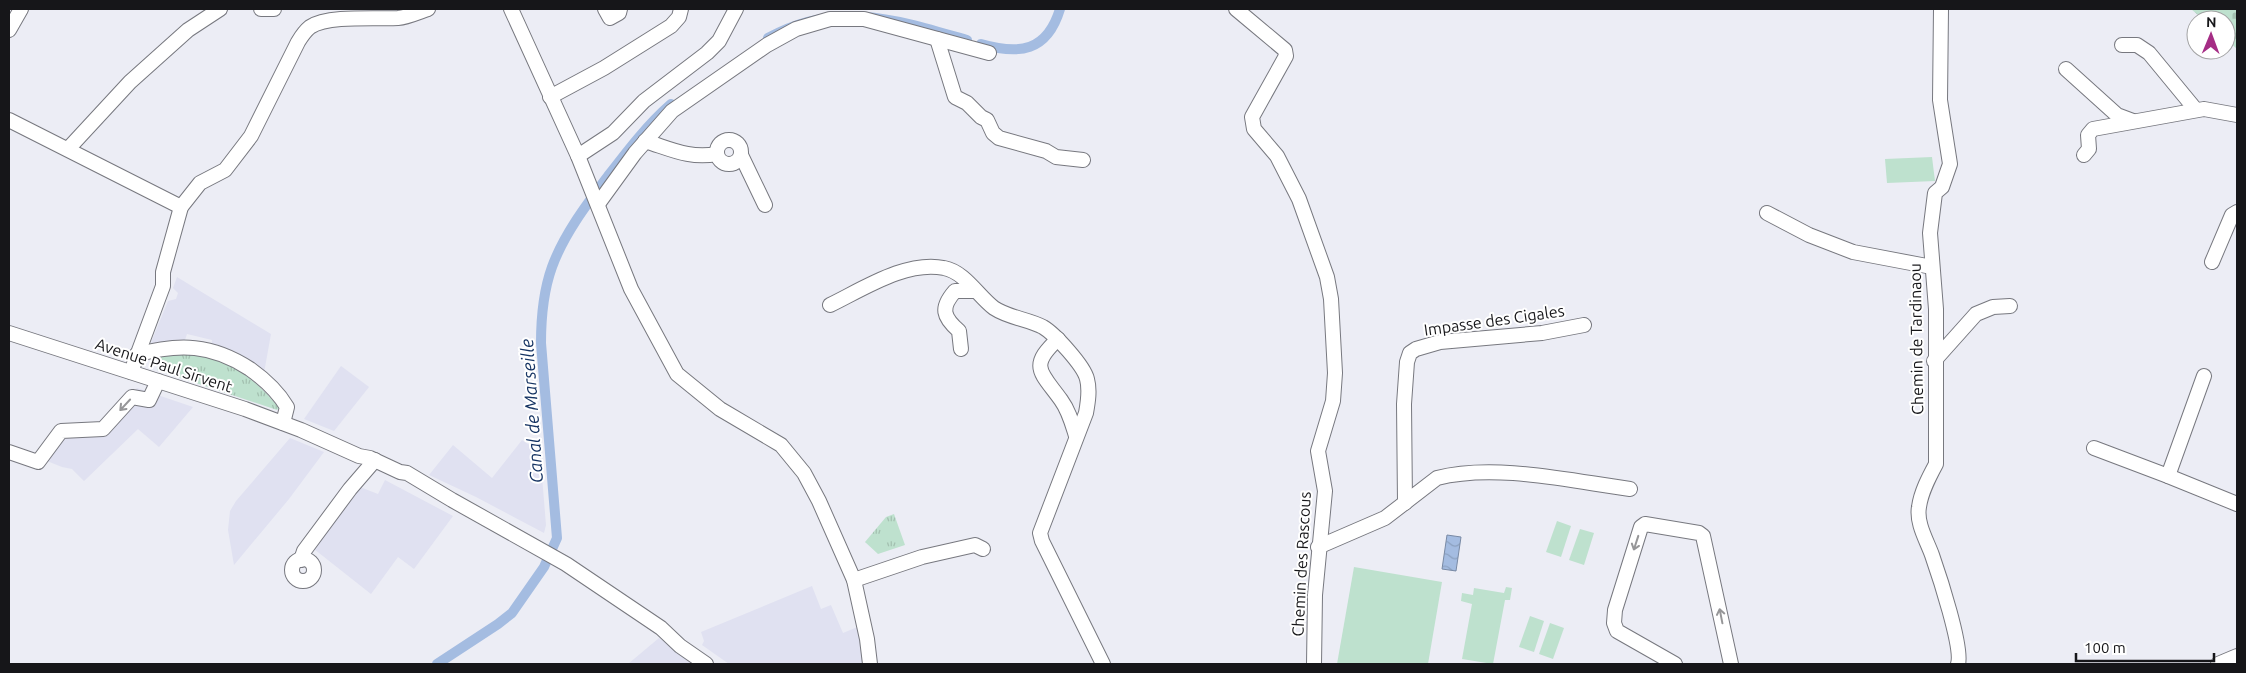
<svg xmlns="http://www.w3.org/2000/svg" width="2246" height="673" font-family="Ubuntu,sans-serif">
  <defs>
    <pattern id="grass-tufts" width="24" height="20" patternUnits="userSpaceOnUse" patternTransform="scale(1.25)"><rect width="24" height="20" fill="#bee1ce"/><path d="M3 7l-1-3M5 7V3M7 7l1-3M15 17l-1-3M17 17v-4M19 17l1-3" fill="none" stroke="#a3c0b0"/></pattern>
    <pattern id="cemetery-stones" width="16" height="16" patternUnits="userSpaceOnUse" patternTransform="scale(1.25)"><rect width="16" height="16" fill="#bee1ce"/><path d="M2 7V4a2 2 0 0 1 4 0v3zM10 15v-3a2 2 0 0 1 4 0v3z" fill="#a3c0b0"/></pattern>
    <pattern id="water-waves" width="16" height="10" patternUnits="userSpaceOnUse" patternTransform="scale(1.25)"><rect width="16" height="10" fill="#a4bce1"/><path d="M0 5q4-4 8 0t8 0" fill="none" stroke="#8ca1c0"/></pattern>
  </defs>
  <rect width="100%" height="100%" fill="#ecedf5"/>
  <g fill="#e0e1f1">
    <polygon points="177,277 271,334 264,373 211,347 212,340 187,334 184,343 150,345 168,301 176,299 178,293 173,288"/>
    <polygon points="341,366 369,387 334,431 304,419"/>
    <polygon points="137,388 193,407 159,447 138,429 84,481 72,469 62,467 37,457 60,427 103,424"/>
    <polygon points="290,438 324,452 289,499 234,565 228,530 230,511 236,501"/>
    <polygon points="522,440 540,452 546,525 544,533 476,497 429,475 453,445 492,478"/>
    <polygon points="385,480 453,516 414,569 398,557 371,594 314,549 360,487 378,494"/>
    <polygon points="812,586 821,609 831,605 843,633 860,626 865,664 729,664 702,645 704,641 701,632"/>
    <polygon points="659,638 695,664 628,664"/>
  </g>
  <g fill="url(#grass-tufts)">
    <path d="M192,354C231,361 254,377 279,408L277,410L157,370L160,356Z"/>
    <polygon points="894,514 905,545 878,554 865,542 886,517"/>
  </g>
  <polygon fill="url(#cemetery-stones)" points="2191,9 2237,9 2237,49 2226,39 2226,20 2204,20"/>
  <g fill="#bee1ce">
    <polygon points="1932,157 1935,181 1887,183 1885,159"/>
    <polygon points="1557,521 1571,526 1561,557 1546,552"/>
    <polygon points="1580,529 1594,533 1584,565 1569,560"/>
    <polygon points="1354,567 1442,582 1428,664 1337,664"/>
    <polygon points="1506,587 1512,588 1510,600 1505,600 1493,664 1462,659 1472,604 1461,601 1462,593 1473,595 1474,588 1504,593"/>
    <polygon points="1530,616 1544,621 1534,652 1519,647"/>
    <polygon points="1550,623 1564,628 1553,659 1539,654"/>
  </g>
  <polygon fill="url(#water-waves)" stroke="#798aa5" points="1447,535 1461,537 1456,571 1442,569"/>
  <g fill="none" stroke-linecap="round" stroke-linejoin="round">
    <g stroke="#a4bce1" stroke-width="10">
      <path d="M768,38C837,0 895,19 967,40"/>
      <path d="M981,44C1019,55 1047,52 1060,9"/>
      <path d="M437,664L498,624L512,613L544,567L557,538L541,343C541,317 543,292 552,267C564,234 587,204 608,176C628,150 647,125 671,104"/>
    </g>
    <defs>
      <g id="minor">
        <polyline points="261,9 274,9"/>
        <polyline points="511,9 578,156 631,289 677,374 720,409 781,445 804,473 819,501 854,580 867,639 870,664"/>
        <polyline points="605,9 610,18 619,13 620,9"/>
        <polyline points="1236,9 1285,50 1286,56 1252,117 1254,129 1277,156 1299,199 1327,277 1331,299 1335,373 1333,401 1318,451 1325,491 1315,595 1314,664"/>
        <path d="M1941,9L1940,100L1950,164L1942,187L1935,193L1930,233L1936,309V464C1929,477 1921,492 1919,507C1916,523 1927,541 1932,555C1939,575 1963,648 1958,664"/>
        <polyline points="9,30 21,9"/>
        <polyline points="937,39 955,97 967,103 981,117 987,120 993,133 999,138 1046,151 1056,157 1083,160"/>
        <polyline points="2122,45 2137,45 2149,53 2196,110"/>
        <polyline points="2066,69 2117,115 2133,121"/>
        <polyline points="550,97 604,68 671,26 679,17 681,9"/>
        <polyline points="9,120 181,207"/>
        <circle cx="729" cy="152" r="12"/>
        <path d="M645,141C671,149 689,159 717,154"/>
        <polyline points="68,149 130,82 188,30 220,9"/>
        <polyline points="741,155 765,205"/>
        <polyline points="2084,155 2089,149 2088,135 2093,129 2204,109 2237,115"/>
        <polyline points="578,156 613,133 644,101 707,53 719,41 736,9"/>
        <polyline points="598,204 635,153 672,111 767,45 796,29 830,19 864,19 989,53"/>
        <polyline points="1767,213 1809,235 1853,252 1932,267"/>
        <polyline points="2212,262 2232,215 2237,212"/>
        <path d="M830,305C863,289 907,260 944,268C965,272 978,296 994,308C1009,318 1028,319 1043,327C1055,334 1084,366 1087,379C1090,390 1088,402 1086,413L1040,533L1042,541L1103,664"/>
        <polyline points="9,333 245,409 301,430 359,456 370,458 400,472 407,473 452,500 566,564 661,628 680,646 706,664"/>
        <path d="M1058,339C1028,367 1041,372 1061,400C1069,411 1072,423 1076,436"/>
        <path d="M961,349L959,331C943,317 940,308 955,291H974"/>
        <path d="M136,355C179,343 212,344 250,369C264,379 278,392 287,407L283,423"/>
        <polyline points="1934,361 1976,314 1993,307 2010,306"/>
        <path d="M131,372L163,286V272L181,207L200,183L225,170L251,136L298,42C301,37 305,31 310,27C328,15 376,19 398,18C409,17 418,12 428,9"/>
        <polyline points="2094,448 2168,476 2237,504"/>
        <polyline points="9,452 38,462 61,431 103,429 132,397 149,400 158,381"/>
        <polyline points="2168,476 2204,376"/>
        <polyline points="1405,503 1404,404 1407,362 1410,353 1416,349 1440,342 1542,333 1584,325"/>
        <path d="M1318,547L1385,518L1437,478C1495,463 1571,481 1630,489"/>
        <circle cx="303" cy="570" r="11"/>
        <polyline points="301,560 304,551 350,489 375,460"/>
        <polyline points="854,580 922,557 975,545 983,549"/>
        <polyline points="1675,664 1617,631 1614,623 1615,610 1641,527 1645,524 1699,533 1703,536 1731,664"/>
        <polyline points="2218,664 2237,656"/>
      </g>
    </defs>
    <use href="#minor" stroke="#77787f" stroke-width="16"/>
    <use href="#minor" stroke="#fff" stroke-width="14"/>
  </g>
  <defs><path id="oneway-shaft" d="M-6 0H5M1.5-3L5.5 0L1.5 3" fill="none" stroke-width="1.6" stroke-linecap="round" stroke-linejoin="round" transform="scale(1.25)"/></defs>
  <g stroke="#969698">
    <use href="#oneway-shaft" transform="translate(125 405) rotate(133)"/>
    <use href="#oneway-shaft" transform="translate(1636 543) rotate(108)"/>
    <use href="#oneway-shaft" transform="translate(1721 616) rotate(-101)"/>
  </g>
  <g text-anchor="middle" stroke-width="4" stroke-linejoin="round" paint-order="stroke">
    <g font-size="16" fill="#161619" stroke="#fff">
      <text transform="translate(1494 320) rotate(-8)" y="6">Impasse des Cigales</text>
      <text transform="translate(1916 339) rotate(-91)" y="6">Chemin de Tardinaou</text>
      <text transform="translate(164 365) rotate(18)" y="6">Avenue Paul Sirvent</text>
      <text transform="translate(1301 564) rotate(-87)" y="6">Chemin des Rascous</text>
    </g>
    <g font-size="18" font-style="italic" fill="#163463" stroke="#fff">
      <text transform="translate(532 411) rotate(-94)" y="6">Canal de Marseille</text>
    </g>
  </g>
  <rect width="2246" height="673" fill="none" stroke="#161619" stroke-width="20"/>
  <g transform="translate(2211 35) rotate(1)"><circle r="24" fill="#ffffff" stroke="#a2a2a3"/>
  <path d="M0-4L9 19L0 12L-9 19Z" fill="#a52d85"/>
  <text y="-8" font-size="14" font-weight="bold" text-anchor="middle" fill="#161619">N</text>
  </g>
  <path d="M2076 653v8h138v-8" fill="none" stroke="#161619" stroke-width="2.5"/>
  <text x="2084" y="653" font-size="15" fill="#161619" stroke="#ffffff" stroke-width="4" paint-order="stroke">100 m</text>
</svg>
